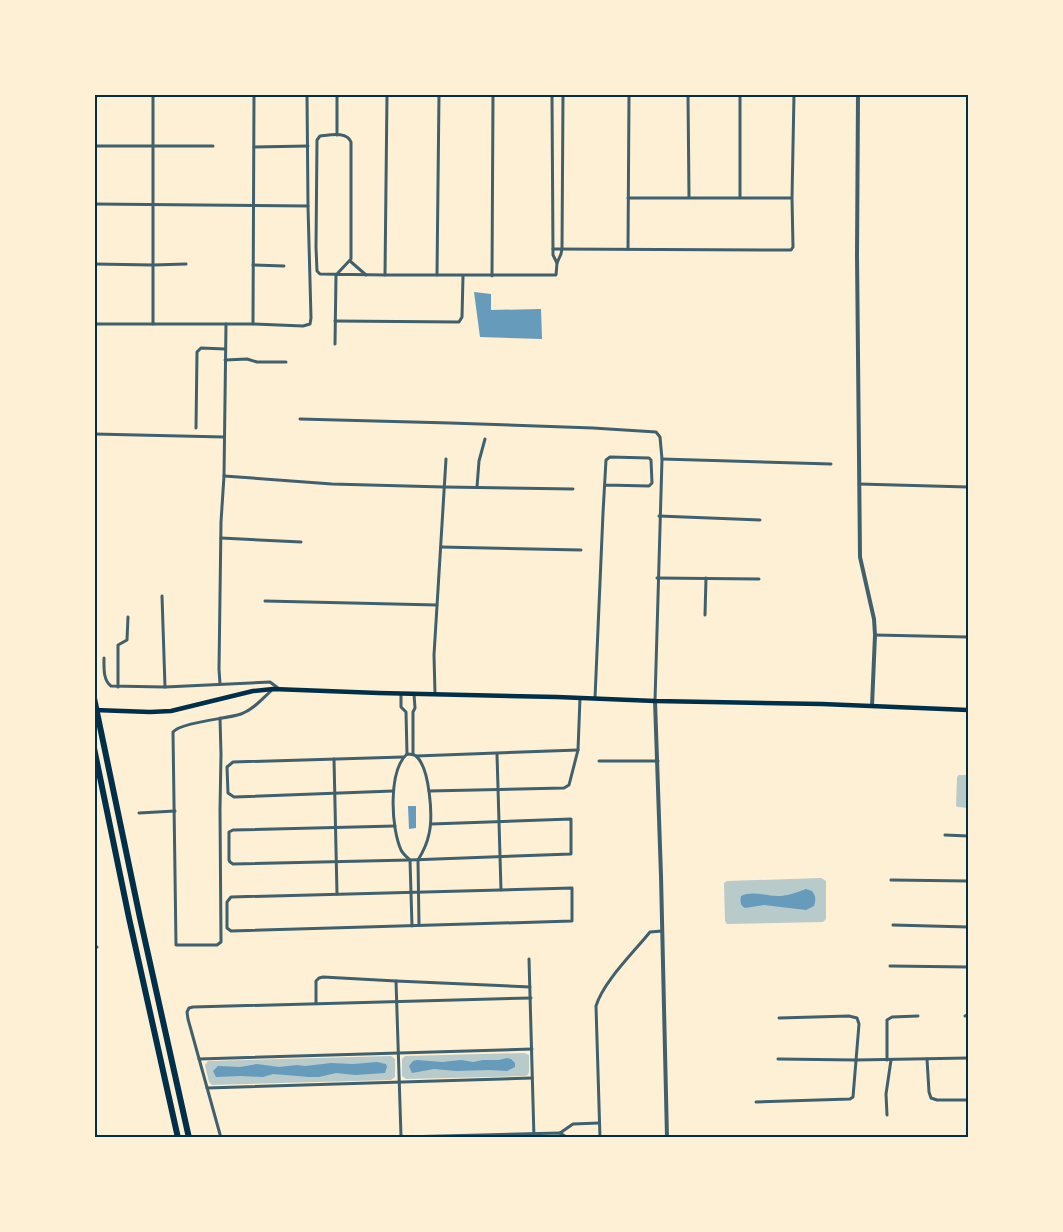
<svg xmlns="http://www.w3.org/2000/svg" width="1063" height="1232" font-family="Signika,sans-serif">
  <rect width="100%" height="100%" fill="#fdf0d5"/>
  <g fill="#b9caca">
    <polygon points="959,775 968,775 968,808 958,807 956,806 957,777"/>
    <polygon points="821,878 826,881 826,919 823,922 727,924 725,921 724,883 727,881"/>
    <polygon points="524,1053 529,1055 529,1072 528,1075 525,1076 406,1079 402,1076 402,1059 405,1056"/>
    <polygon points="391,1056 395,1059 395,1077 391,1080 212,1085 209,1082 205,1065 208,1061"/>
  </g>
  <g fill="#669bbc">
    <polygon points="474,292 491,294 491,310 541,309 542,339 480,337"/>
    <polygon points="408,806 416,806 416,828 409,829"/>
    <path d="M806,889L812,891C816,896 816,900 814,906L806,910L764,905L745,908C740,905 740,902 741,896C753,890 768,897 781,896C790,895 798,892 806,889Z"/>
    <polygon points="507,1058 511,1059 515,1063 515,1067 507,1071 490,1070 456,1071 434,1069 412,1073 409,1066 413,1061 417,1060 442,1062 461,1060 473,1062 483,1060 499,1060"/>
    <polygon points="377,1062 386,1064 387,1067 385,1073 355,1075 336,1073 319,1077 309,1077 273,1074 263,1077 241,1076 216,1077 213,1071 218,1066 240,1067 257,1064 279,1067 297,1065 305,1066 331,1063 353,1064"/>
  </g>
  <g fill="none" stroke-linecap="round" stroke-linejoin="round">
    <g stroke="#3f606c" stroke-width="3">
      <polyline points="688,94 689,197"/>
      <polyline points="337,135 337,94"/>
      <polyline points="94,146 213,146"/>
      <polyline points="254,147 308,146"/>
      <polyline points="740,197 740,94"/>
      <polyline points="628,198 791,198"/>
      <polyline points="94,204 308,206"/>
      <polyline points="553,249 791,250 793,247 792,198 794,94"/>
      <polyline points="628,249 629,94"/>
      <polyline points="350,261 366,275"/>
      <polyline points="557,263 561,254 562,249 563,94"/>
      <polyline points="94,264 153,265 186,264"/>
      <polyline points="253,265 284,266"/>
      <path d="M336,275L351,259V142C347,131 330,135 320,136L317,140L316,247L317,271L320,274L385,275H556L557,263L553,255L552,94"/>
      <polyline points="385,275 387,94"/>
      <polyline points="437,275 439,94"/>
      <polyline points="492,276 493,94"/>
      <polyline points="335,321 459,322 462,317 463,276"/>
      <polyline points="94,324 253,324 303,326 310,324 311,318 308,206 307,94"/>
      <polyline points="153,324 153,94"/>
      <polyline points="253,324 254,94"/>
      <polyline points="335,344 336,275"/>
      <polyline points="225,360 247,359 257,362 286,362"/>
      <polyline points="300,419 450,423 593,428 656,432 660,437 662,459 655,701"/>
      <polyline points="196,428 197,352 201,348 225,349"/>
      <polyline points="94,434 224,437"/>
      <polyline points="662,459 831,464"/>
      <polyline points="224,476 332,484 444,487 573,489"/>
      <polyline points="859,484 968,487"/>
      <polyline points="477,487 479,461 485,439"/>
      <polyline points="659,516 760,520"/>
      <polyline points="221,538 301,542"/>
      <polyline points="441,547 581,550"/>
      <polyline points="657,578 759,579"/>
      <polyline points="162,596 165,687"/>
      <polyline points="265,601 437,605"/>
      <polyline points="705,615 706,578"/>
      <polyline points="875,635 968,637"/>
      <path d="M104,658C104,668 103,680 111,686L165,687L270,682L278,688"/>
      <polyline points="220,684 219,669 221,522 224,476 226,324"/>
      <polyline points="118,687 118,645 127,640 128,617"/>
      <polyline points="401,694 401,707 406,712 407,754"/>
      <polyline points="435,694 434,655 446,459"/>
      <polyline points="595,698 603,513 606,460 610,457 649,458 651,460 652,483 649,486 605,485"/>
      <path d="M220,718L221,754L220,810L221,942L217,945H176L173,732C182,722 226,719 241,714C253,710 262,699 271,691"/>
      <polyline points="413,754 413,712 415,708 414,694"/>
      <polyline points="497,754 501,890"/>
      <polyline points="416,756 578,750"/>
      <polyline points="334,759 337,894"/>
      <polyline points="599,761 658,761"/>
      <polyline points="393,791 234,797 228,793 227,767 233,762 403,757"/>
      <polyline points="429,791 564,788 569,785 578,750 580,698"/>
      <polyline points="139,813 175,811"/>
      <polyline points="395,826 233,830 229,832 229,860 230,862 233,864 410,860 571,854 571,819 431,824"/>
      <polyline points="945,835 968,836"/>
      <polyline points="891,880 968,881"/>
      <polygon points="572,888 572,921 231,931 227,928 227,902 231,897"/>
      <polyline points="893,925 968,927"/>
      <path d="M412,926L410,860C407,857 403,854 401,850C391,828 388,771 407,754C410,754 413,754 416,756C430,768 433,817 429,834C427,844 423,852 418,860L419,925"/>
      <polyline points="94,947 97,947"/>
      <polyline points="529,959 534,1138"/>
      <polyline points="890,966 968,967"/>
      <polyline points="396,981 401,1136"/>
      <polyline points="316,1003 316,981 319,978 323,977 396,981 530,987"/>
      <polyline points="965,1016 968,1015"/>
      <polyline points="199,1059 532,1049"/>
      <polyline points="778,1059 856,1060 968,1058"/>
      <polyline points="927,1059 929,1092 931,1098 937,1100 968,1100"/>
      <polyline points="887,1060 887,1020 892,1017 918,1016"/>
      <polyline points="207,1088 532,1078"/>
      <polyline points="756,1102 850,1099 853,1097 859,1024 857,1018 849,1016 779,1018"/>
      <polyline points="887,1115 886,1094 891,1060"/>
      <polyline points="560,1133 573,1124 599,1123"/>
      <polyline points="221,1138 188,1019 187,1012 189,1008 193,1007 531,998"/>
      <polyline points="363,1138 560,1133 568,1138"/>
      <path d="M600,1138L596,1006C603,982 634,952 650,932L662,931"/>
    </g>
    <g stroke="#3f606c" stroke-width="4">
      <polyline points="858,94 857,255 860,557 874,619 875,635 872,706"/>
      <polyline points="655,701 661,876 667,1138"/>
    </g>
    <polyline stroke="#003049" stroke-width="4.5" points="95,710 150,712 171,711 253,691 273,689 379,693 557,697 655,701 822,704 968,710"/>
    <g stroke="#003049" stroke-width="6">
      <polyline points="94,698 140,918 189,1138"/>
      <polyline points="94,748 129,918 178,1138"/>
    </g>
  </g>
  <rect width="1063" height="1232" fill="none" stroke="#fdf0d5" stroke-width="192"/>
  <rect x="96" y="96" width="871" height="1040" fill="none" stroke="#003049" stroke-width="2"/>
</svg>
